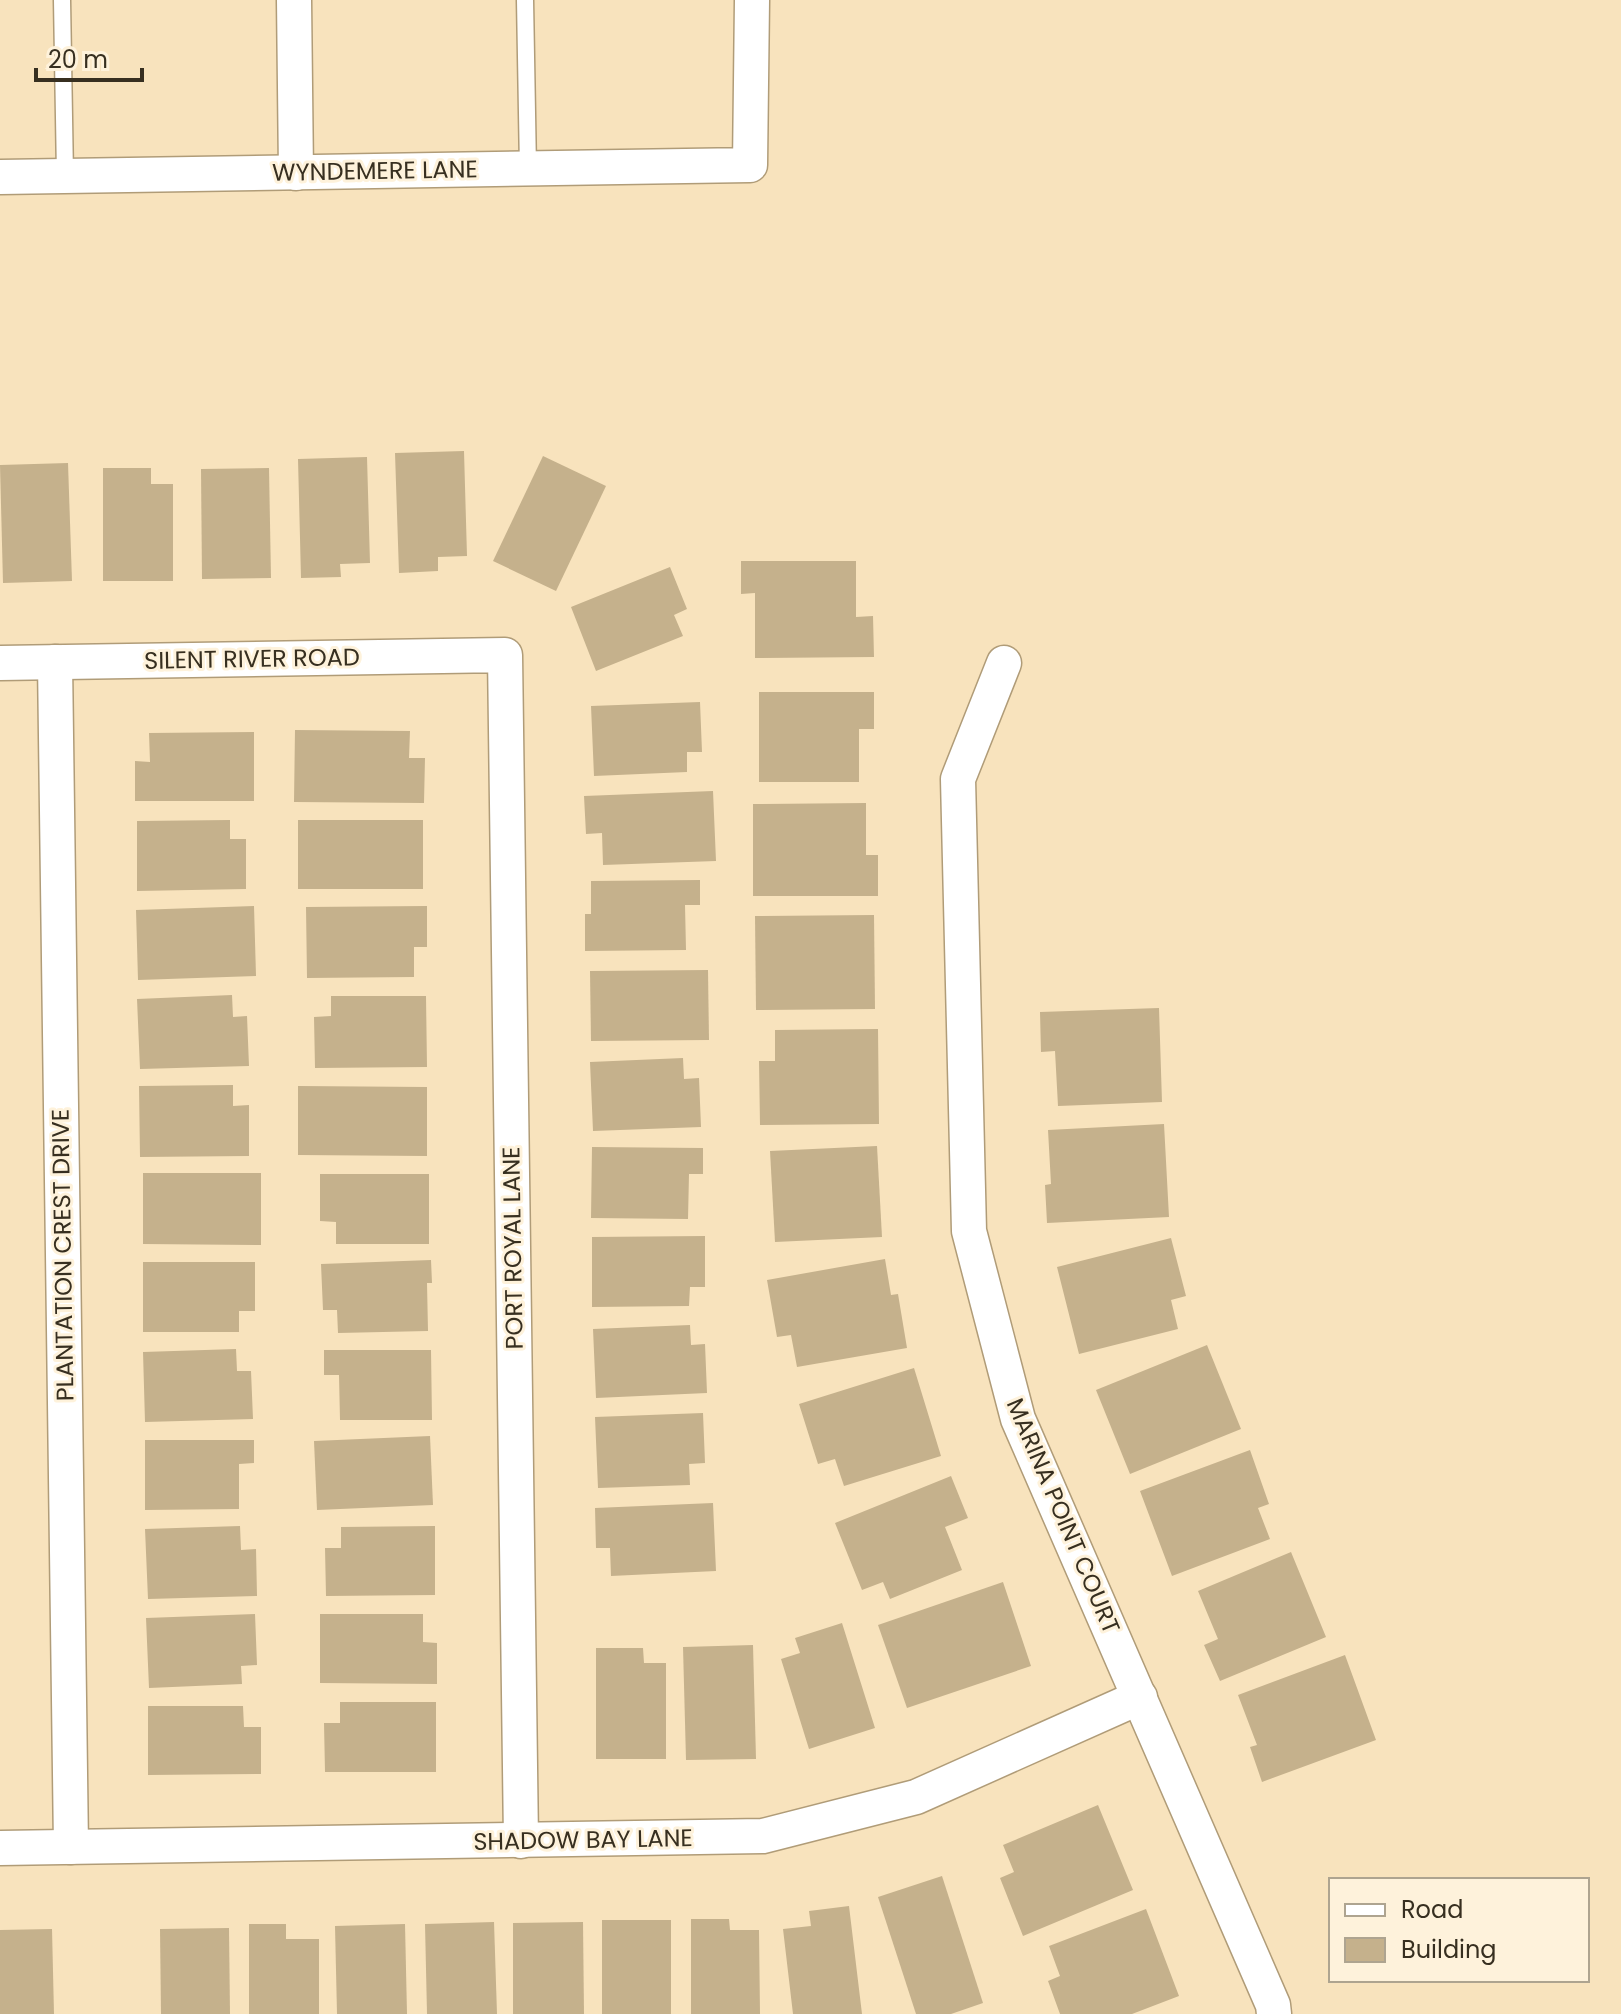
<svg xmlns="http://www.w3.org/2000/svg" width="1621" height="2014" font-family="Poppins,sans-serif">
  <rect width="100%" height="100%" fill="#f8e3bd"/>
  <g fill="#c5b18c">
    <polygon points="464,451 467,556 438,557 438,571 399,573 395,453"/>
    <polygon points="543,456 606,486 556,591 493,561"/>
    <polygon points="367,457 370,563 340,564 341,577 301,578 298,459"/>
    <polygon points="68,463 72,581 3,583 0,465"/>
    <polygon points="103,468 151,468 151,484 173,484 173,581 103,581"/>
    <polygon points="269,468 271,578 202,579 201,469"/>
    <polygon points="741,561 856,561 856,617 873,616 874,657 755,658 755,593 741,594"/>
    <polygon points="670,567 687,609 674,615 683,636 596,671 571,607"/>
    <polygon points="759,692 874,692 874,729 859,729 859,782 759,782"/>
    <polygon points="700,702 702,752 687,752 687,772 594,776 591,706"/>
    <polygon points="295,730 410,731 409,758 425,758 424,803 294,802"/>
    <polygon points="254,732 254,801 135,801 135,761 150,762 149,733"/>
    <polygon points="713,791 716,861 603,865 602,833 586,834 584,796"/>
    <polygon points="866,803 866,855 878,855 878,896 753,896 753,804"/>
    <polygon points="230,820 230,839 246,839 246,889 137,891 137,821"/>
    <rect x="298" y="820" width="125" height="69"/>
    <polygon points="700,880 700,905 685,905 686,950 585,951 585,914 591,914 591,881"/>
    <polygon points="254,906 256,976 138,980 136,910"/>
    <polygon points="427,906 427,947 414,947 414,977 307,978 306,907"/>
    <polygon points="874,915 875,1009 756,1010 755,916"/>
    <polygon points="708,970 709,1040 591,1041 590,971"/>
    <polygon points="232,995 233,1017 247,1016 249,1066 140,1069 137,999"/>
    <polygon points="331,996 426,996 427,1067 315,1068 314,1017 331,1016"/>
    <polygon points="1159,1008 1162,1102 1058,1106 1055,1051 1041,1052 1040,1012"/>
    <polygon points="878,1029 879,1124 760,1125 759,1061 775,1061 775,1030"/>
    <polygon points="683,1058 684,1079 699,1078 701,1127 593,1131 590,1062"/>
    <polygon points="233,1085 233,1106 249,1105 249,1156 140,1157 139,1086"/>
    <polygon points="298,1086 427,1087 427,1156 298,1155"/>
    <polygon points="1164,1124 1169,1217 1047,1223 1045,1185 1051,1184 1048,1130"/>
    <polygon points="877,1146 882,1237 775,1242 770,1151"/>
    <polygon points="592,1147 703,1148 703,1174 689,1174 688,1219 591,1218"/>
    <polygon points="143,1173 261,1173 261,1245 143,1244"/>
    <polygon points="320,1174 429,1174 429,1244 336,1244 336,1222 320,1221"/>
    <polygon points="705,1236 705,1287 690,1287 689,1306 592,1307 592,1237"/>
    <polygon points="1171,1238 1186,1296 1171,1300 1178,1329 1079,1354 1057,1267"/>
    <polygon points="885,1259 891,1295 898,1294 907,1348 797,1367 791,1335 777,1337 767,1280"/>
    <polygon points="431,1260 432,1283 427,1283 428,1331 338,1333 337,1310 323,1310 321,1264"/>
    <polygon points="143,1262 255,1262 255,1311 239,1311 239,1332 143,1332"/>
    <polygon points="690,1325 691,1345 705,1344 707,1393 596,1398 593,1329"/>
    <polygon points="1207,1345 1241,1429 1130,1474 1096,1390"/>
    <polygon points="236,1349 237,1371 251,1371 253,1419 145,1422 143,1352"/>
    <polygon points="324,1350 431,1350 432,1420 340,1420 339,1375 324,1375"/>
    <polygon points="914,1368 941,1456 844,1486 835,1459 818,1464 799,1404"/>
    <polygon points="703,1413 705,1463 689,1464 690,1485 598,1488 595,1417"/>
    <polygon points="430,1436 433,1505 317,1510 314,1441"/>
    <polygon points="145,1440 254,1440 254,1463 239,1464 239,1509 145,1510"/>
    <polygon points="1250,1450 1269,1504 1258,1508 1270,1539 1172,1576 1140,1491"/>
    <polygon points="951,1476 968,1518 945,1527 962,1570 890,1599 883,1582 862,1590 835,1523"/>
    <polygon points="713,1503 716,1571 611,1576 610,1548 596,1548 595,1508"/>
    <polygon points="240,1526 241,1550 256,1549 257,1596 148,1599 145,1529"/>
    <polygon points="435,1526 435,1595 326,1596 325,1548 341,1548 341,1527"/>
    <polygon points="1291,1552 1326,1637 1220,1681 1204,1645 1218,1639 1198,1591"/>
    <polygon points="1003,1582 1031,1666 907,1708 878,1625"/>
    <polygon points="255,1614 257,1665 241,1666 242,1684 149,1688 146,1618"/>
    <polygon points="320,1614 423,1614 423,1642 437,1643 437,1684 320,1683"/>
    <polygon points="842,1623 875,1728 809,1749 781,1659 800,1653 795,1638"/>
    <polygon points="753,1645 756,1759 686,1760 683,1647"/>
    <polygon points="596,1648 643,1648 644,1663 666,1663 666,1759 596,1759"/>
    <polygon points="1345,1655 1376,1740 1262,1782 1250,1747 1257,1745 1238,1695"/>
    <polygon points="340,1702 436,1702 436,1772 325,1772 324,1723 340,1723"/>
    <polygon points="148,1706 243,1706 244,1727 261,1727 261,1774 148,1775"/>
    <polygon points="1098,1805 1133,1890 1023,1936 1000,1878 1014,1872 1003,1845"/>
    <polygon points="942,1876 983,2003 951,2014 916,2014 878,1897"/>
    <polygon points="849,1906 862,2014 793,2014 783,1929 811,1926 809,1911"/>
    <polygon points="1146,1909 1179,1996 1132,2014 1060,2014 1048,1981 1060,1976 1049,1946"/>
    <polygon points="691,1919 729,1919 730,1930 759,1930 760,2014 691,2014"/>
    <rect x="602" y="1920" width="69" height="94"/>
    <polygon points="494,1922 497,2014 427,2014 425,1924"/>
    <polygon points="583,1922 584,2014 513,2014 513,1923"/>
    <polygon points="249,1924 286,1924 286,1939 319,1939 319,2014 249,2014"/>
    <polygon points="405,1924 407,2014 337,2014 335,1926"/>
    <polygon points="229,1928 230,2014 161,2014 160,1929"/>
    <polygon points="52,1929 54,2014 0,2014 0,1930"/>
  </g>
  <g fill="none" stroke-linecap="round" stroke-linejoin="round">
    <defs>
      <g id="service">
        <polyline points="62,0 65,176"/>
        <polyline points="525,0 528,169"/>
      </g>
      <g id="minor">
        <polyline points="294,0 296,173"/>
        <polyline points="0,177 750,165 752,0"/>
        <polyline points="55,662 71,1847"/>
        <polyline points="0,663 505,655 521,1841"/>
        <polyline points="1004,663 958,779 969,1231 1018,1419 1273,2005 1274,2014"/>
        <polyline points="0,1848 763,1836 916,1797 1140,1697"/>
      </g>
    </defs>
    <use href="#service" stroke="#b09c78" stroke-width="19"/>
    <use href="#minor" stroke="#b09c78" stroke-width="37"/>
    <use href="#service" stroke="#fff" stroke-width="16"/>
    <use href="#minor" stroke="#fff" stroke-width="34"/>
  </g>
  <g text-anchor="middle" stroke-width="6" stroke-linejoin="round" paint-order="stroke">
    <g font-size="24" fill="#372f20" stroke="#fef2db">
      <text transform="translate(375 171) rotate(-1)" y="8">WYNDEMERE LANE</text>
      <text transform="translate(252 659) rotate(-1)" y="8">SILENT RIVER ROAD</text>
      <text transform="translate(513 1248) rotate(-91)" y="8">PORT ROYAL LANE</text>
      <text transform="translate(63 1255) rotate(-91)" y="8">PLANTATION CREST DRIVE</text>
      <text transform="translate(1063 1516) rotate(67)" y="8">MARINA POINT COURT</text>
      <text transform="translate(583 1840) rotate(-1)" y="8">SHADOW BAY LANE</text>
    </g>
  </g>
  <rect x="1329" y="1878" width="260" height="104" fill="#fef2db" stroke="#aea490" stroke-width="2"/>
  <rect x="1345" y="1904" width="40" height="12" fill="#ffffff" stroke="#aea490" stroke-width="2"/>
  <text x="1401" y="1918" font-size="24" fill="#372f20">Road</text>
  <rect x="1345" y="1938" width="40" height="24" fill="#c5b18c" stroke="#aea490" stroke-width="2"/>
  <text x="1401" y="1958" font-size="24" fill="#372f20">Building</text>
  <path d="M36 68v12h106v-12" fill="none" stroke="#372f20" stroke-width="4"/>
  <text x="48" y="68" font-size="24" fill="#372f20" stroke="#fef2db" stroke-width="6" paint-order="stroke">20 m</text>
</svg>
